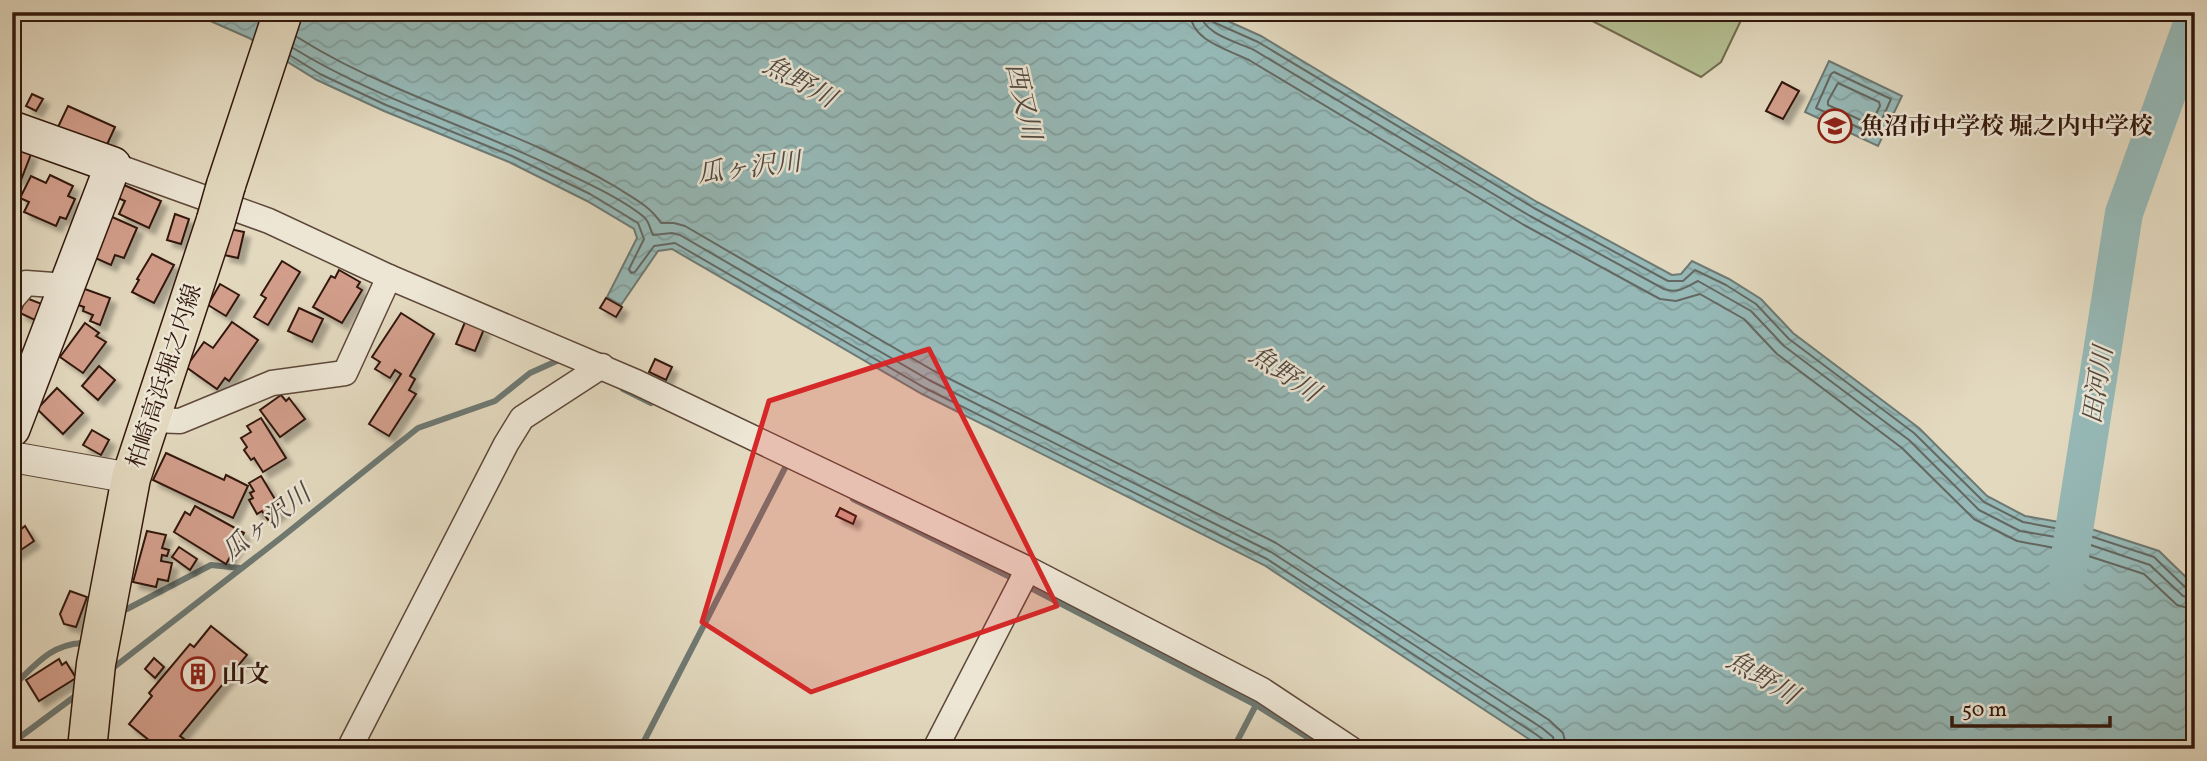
<svg xmlns="http://www.w3.org/2000/svg" width="2207" height="761" font-family="Vollkorn,'Noto Serif JP',serif">
  <defs>
    <pattern id="water-waves" width="16" height="10" patternUnits="userSpaceOnUse" patternTransform="scale(1.75)"><rect width="16" height="10" fill="#96b9b7"/><path d="M0 5q4-4 8 0t8 0" fill="none" stroke="#829e9c"/></pattern>
    <filter id="shadow"><feDropShadow dx="6" dy="6" stdDeviation="2" flood-color="#0004"/></filter>
  </defs>
  <rect width="100%" height="100%" fill="#e3d9bf"/>
  <filter id="stains"><feTurbulence type="fractalNoise" baseFrequency=".00286" numOctaves="4"/><feColorMatrix values="0 0 0 0 .2 0 0 0 0 .09 0 0 0 0 .02 0 0 0 .5 -.17"/></filter>
  <radialGradient id="worn" r=".72"><stop offset=".6" stop-color="#630" stop-opacity="0"/><stop offset="1" stop-color="#630" stop-opacity=".3"/></radialGradient>
  <polygon fill="#b4bf92" stroke="#736c50" stroke-width="2" points="1575,12 1745,12 1721,62 1701,77"/>
  <g fill="url(#water-waves)" stroke="#6e7973" stroke-width="2">
    <polygon points="190,12 1208,12 1261,36 1537,202 1672,275 1681,274 1692,261 1729,279 1761,299 1793,333 1919,428 1987,496 2025,516 2082,526 2159,551 2195,586 2195,749 1544,749 1264,565 922,394 672,249 658,251 621,305 607,297 637,238 634,229 587,201 509,162 384,111 317,80 249,38"/>
    <polygon points="1829,61 1902,96 1878,146 1805,112"/>
  </g>
  <g fill="none" stroke-linecap="round" stroke-linejoin="round">
    <g stroke="#646862" stroke-width="2">
      <path d="M1190,12C1191,41 1227,49 1249,60L1524,225L1660,299L1676,301L1700,294L1744,319L1777,354L1902,448L1974,519L2017,541L2076,552L2144,574L2177,605L2195,610"/>
      <path d="M1200,12C1202,34 1237,42 1254,50L1530,216L1664,289C1678,294 1686,287 1698,281L1751,311L1784,346L1909,440L1979,510L2020,531L2079,541L2150,565L2183,596L2195,599"/>
      <polyline points="1209,12 1213,22 1258,42 1534,208 1668,281 1683,281 1695,270 1726,285 1756,304 1789,339 1914,433 1984,502 2023,522 2081,533 2154,557 2187,589 2195,590"/>
      <path d="M297,37C327,56 359,72 392,86C467,119 545,145 616,187C633,198 650,206 661,223H674L685,226L934,371L1276,543L1549,720L1563,733L1567,749"/>
      <path d="M293,48C376,99 472,127 560,170C585,182 623,199 644,217C649,221 650,229 653,235L672,233L680,235L929,380L1271,552L1542,728L1553,737L1556,749"/>
      <polyline points="291,56 320,74 386,105 512,156 590,194 638,223 644,239 629,269 631,273 635,272 654,246 675,243 925,388 1267,559 1537,735 1546,742 1547,749"/>
      <polygon points="1834,72 1891,99 1875,135 1816,108 1831,74"/>
      <polygon points="1838,83 1879,102 1880,106 1871,123 1867,123 1828,105 1828,101"/>
    </g>
    <g stroke="#6e7973" stroke-width="6">
      <polyline points="623,389 651,403"/>
      <polyline points="853,499 1014,579"/>
      <polyline points="1027,586 1256,705 1326,749"/>
      <polyline points="127,609 211,565 240,568"/>
      <polyline points="109,671 282,537 418,428 495,401 530,373 559,360 564,362"/>
      <path d="M12,687C35,666 49,645 82,643"/>
      <polyline points="12,743 78,694"/>
      <polyline points="640,749 786,466"/>
      <polyline points="1233,749 1256,705"/>
    </g>
    <polyline stroke="#96b9b7" stroke-width="38" points="2067,575 2124,213 2195,16"/>
  </g>
  <g fill="#d29e8b" stroke="#32180d" stroke-width="2" filter="url(#shadow)">
    <polygon points="1782,82 1799,91 1783,119 1766,111"/>
    <polygon points="32,94 43,99 36,111 26,106"/>
    <polygon points="68,106 115,127 105,149 58,127"/>
    <polygon points="12,147 31,154 21,180 12,177"/>
    <polygon points="50,175 73,186 68,196 75,199 66,219 60,217 56,226 24,212 29,202 20,198 31,176 46,183"/>
    <polygon points="124,185 161,201 149,228 119,214 125,201 118,198"/>
    <polygon points="175,214 189,219 181,244 167,240"/>
    <polygon points="110,216 137,228 124,258 115,255 111,265 93,257"/>
    <polygon points="230,229 244,232 238,258 224,255"/>
    <polygon points="152,254 174,265 154,303 132,292 139,280 137,279"/>
    <polygon points="282,261 300,272 268,325 254,317 266,298 261,295"/>
    <polygon points="339,270 360,282 357,287 362,290 342,323 313,307 331,276 335,278"/>
    <polygon points="220,284 239,295 226,316 208,305"/>
    <polygon points="82,288 110,298 100,325 90,321 93,315 83,311 84,307 75,304"/>
    <polygon points="26,298 42,304 35,320 20,313"/>
    <polygon points="606,298 622,307 616,317 600,308"/>
    <polygon points="299,308 323,319 312,342 288,331"/>
    <polygon points="401,313 434,334 410,376 415,379 409,390 416,394 389,436 369,424 401,374 395,370 390,378 375,369 380,362 372,357"/>
    <polygon points="232,322 258,340 229,381 225,378 217,389 186,367 204,342 213,348"/>
    <polygon points="465,322 484,329 475,351 456,344"/>
    <polygon points="85,323 99,333 96,336 106,342 83,373 60,357"/>
    <polygon points="655,359 672,367 666,380 649,372"/>
    <polygon points="99,366 115,380 98,400 82,386"/>
    <polygon points="57,388 83,413 63,434 37,409"/>
    <polygon points="281,395 286,401 289,398 305,419 280,437 260,410"/>
    <polygon points="261,418 286,458 263,472 254,458 251,460 244,450 247,447 241,438 251,432 247,426"/>
    <polygon points="92,430 109,440 101,455 83,445"/>
    <polygon points="166,453 224,480 226,475 248,486 233,518 153,480"/>
    <polygon points="261,476 282,511 268,520 262,511 257,514 249,500 253,498 250,493 254,491 249,483"/>
    <polygon points="195,506 244,533 226,564 174,532 185,512 190,515"/>
    <polygon points="840,508 856,516 853,524 836,516"/>
    <polygon points="13,519 20,530 25,526 34,541 15,554 12,551"/>
    <polygon points="147,531 166,535 162,548 169,550 167,556 162,555 161,561 172,563 168,581 158,579 156,587 133,582"/>
    <polygon points="179,547 197,559 190,570 172,557"/>
    <polygon points="70,591 87,597 76,627 64,624 60,614"/>
    <polygon points="211,626 247,655 180,736 184,739 176,749 160,749 129,724 152,696 149,693 190,644 194,647"/>
    <polygon points="154,658 164,667 155,678 145,669"/>
    <polygon points="59,659 62,665 66,662 76,678 39,701 26,680"/>
  </g>
  <g fill="none" stroke-linecap="round" stroke-linejoin="round">
    <defs>
      <g id="minor">
        <polyline points="113,165 269,221 389,277 636,382 1028,569 1262,690 1351,749"/>
        <polyline points="12,299 26,283 67,286"/>
        <polyline points="151,420 180,421 272,383 345,373 389,277"/>
        <polyline points="349,749 506,444 522,418 602,366"/>
        <polyline points="935,749 1028,569"/>
      </g>
      <polyline id="tertiary" points="12,457 131,478"/>
      <polyline id="secondary" points="12,129 113,165 12,429"/>
      <g id="primary">
        <polyline points="226,185 283,12"/>
        <polyline points="87,749 96,664 131,478 216,220"/>
      </g>
    </defs>
    <use href="#minor" stroke="#5e483a" stroke-width="27"/>
    <use href="#tertiary" stroke="#5e483a" stroke-width="32"/>
    <use href="#secondary" stroke="#32180d" stroke-width="38"/>
    <use href="#primary" stroke="#32180d" stroke-width="41"/>
    <use href="#minor" stroke="#ede6d5" stroke-width="24"/>
    <use href="#tertiary" stroke="#ede6d5" stroke-width="30"/>
    <use href="#secondary" stroke="#ede6d5" stroke-width="35"/>
    <use href="#primary" stroke="#e3d9bf" stroke-width="38"/>
    <defs>
      <polyline id="primary-bridge" points="216,220 226,185"/>
    </defs>
    <use href="#primary-bridge" stroke="#32180d" stroke-width="41" stroke-linecap="butt"/>
    <use href="#primary-bridge" stroke="#e3d9bf" stroke-width="38"/>
  </g>
  <path fill="#d62828" fill-opacity="0.2" stroke="#d62828" stroke-width="5" stroke-linejoin="round" d="M929,349L1057,606L811,692L702,622L769,401Z"/>
  <defs>
    <symbol id="school-ring" viewBox="-11 -11 22 22"><circle r="9.5" fill="#ede6d5" stroke="#8f2418" stroke-width="1.5"/><path d="M0-5L7-2L0 1L-7-2ZM-4 1L0 2.5L4 1V4Q0 6-4 4Z" fill="#8f2418"/></symbol>
    <symbol id="building-ring" viewBox="-11 -11 22 22"><circle r="9.5" fill="#ede6d5" stroke="#8f2418" stroke-width="1.5"/><path d="M-4-6H4V6H1V3H-1V6H-4ZM-2.5-4.3h1.7v1.8h-1.7ZM.8-4.3h1.7v1.8H.8ZM-2.5-1h1.7V.8h-1.7ZM.8-1h1.7V.8H.8Z" fill="#8f2418"/></symbol>
  </defs>
  <g fill-rule="evenodd">
    <use href="#school-ring" x="1816" y="107" width="38" height="38"/>
    <use href="#building-ring" x="179" y="655" width="38" height="38"/>
  </g>
  <g text-anchor="middle" stroke-width="5" stroke-linejoin="round" paint-order="stroke">
    <g font-size="24" font-weight="bold" fill="#32180d" stroke="#ede6d5" text-anchor="start">
      <text x="1860" y="134">魚沼市中学校 堀之内中学校</text>
      <text x="222" y="682">山文</text>
    </g>
    <g font-size="24" fill="#32180d" stroke="#ede6d5">
      <text transform="translate(164 376) rotate(-72)" y="8">柏崎高浜堀之内線</text>
    </g>
    <g font-size="26" font-style="italic" fill="#504840" stroke="#ede6d5">
      <text transform="translate(800 81) rotate(29)" y="9">魚野川</text>
      <text transform="translate(1024 101) rotate(77)" y="9">西又川</text>
      <text transform="translate(749 167) rotate(-7)" y="9">瓜ヶ沢川</text>
      <text transform="translate(1285 373) rotate(34)" y="9">魚野川</text>
      <text transform="translate(2097 385) rotate(-81)" y="9">田河川</text>
      <text transform="translate(266 522) rotate(-38)" y="9">瓜ヶ沢川</text>
      <text transform="translate(1763 677) rotate(31)" y="9">魚野川</text>
    </g>
  </g>
  <rect width="2207" height="761" fill="none" stroke="#e3d9bf" stroke-width="42"/>
  <rect x="14" y="14" width="2179" height="733" fill="none" stroke="#32180d" stroke-width="3.5"/>
  <rect x="21" y="21" width="2165" height="719" fill="none" stroke="#32180d" stroke-width="2"/>
  <path d="M1952 716v10h158v-10" fill="none" stroke="#32180d" stroke-width="3.5"/>
  <text x="1962" y="716" font-size="21" fill="#32180d" stroke="#ede6d5" stroke-width="5" paint-order="stroke">50 m</text>
  <rect width="100%" height="100%" filter="url(#stains)"/>
  <rect width="100%" height="100%" fill="url(#worn)"/>
</svg>
